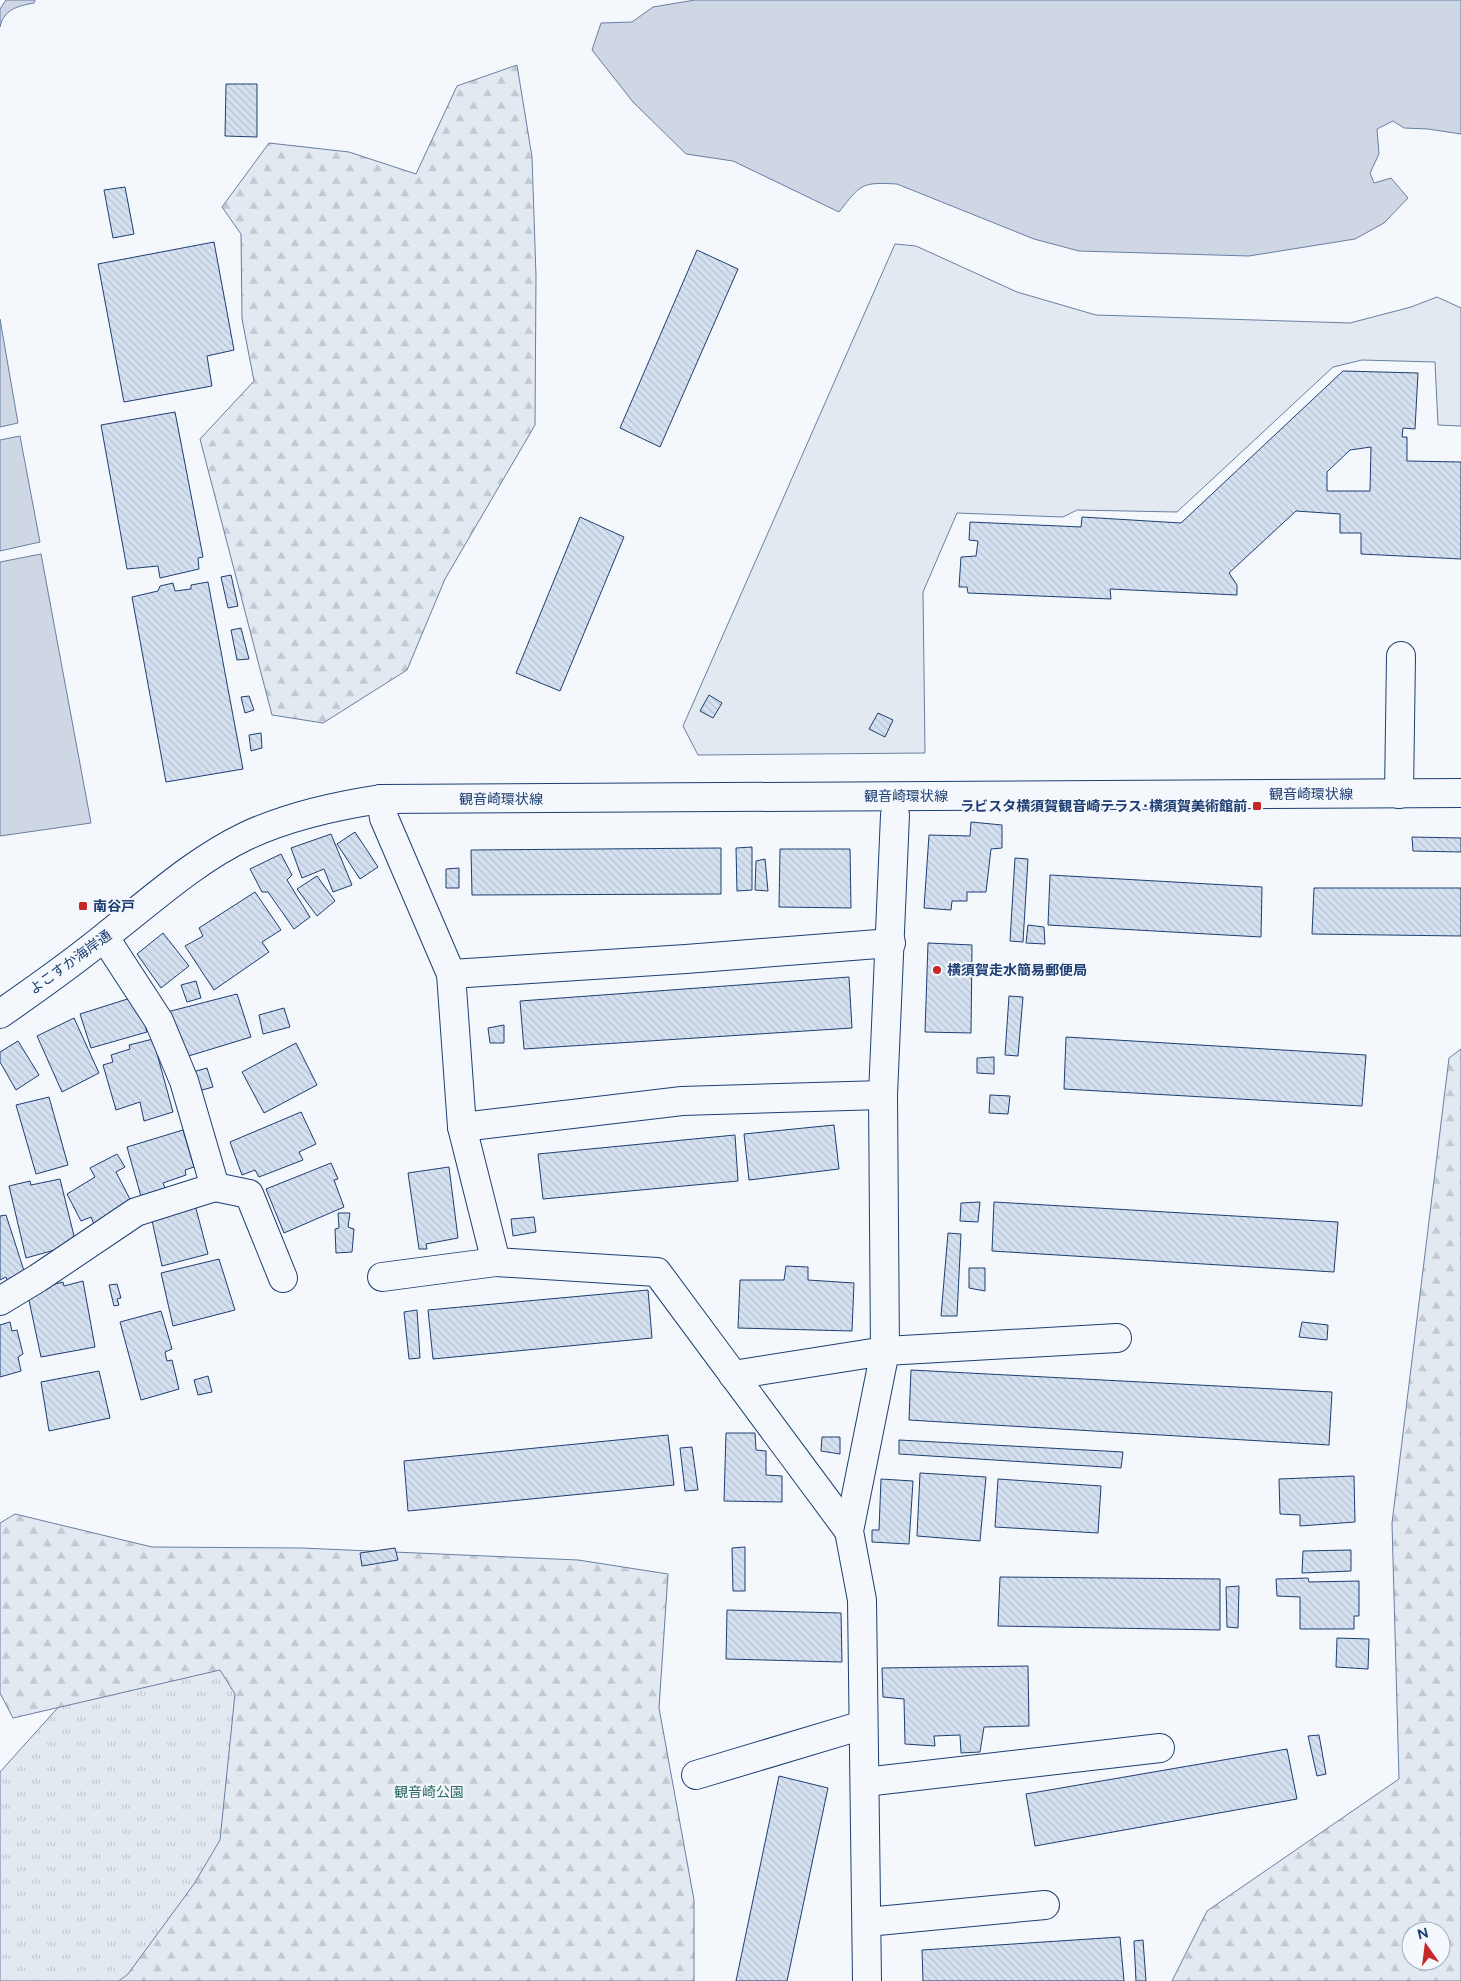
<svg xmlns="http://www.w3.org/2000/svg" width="1461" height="1981" font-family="Figtree,'Noto Sans JP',sans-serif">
  <defs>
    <pattern id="grass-tufts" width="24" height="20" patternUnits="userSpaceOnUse" patternTransform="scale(1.25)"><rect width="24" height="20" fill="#e3e9f0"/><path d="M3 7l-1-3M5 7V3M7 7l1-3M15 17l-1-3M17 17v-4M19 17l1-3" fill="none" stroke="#c2c9d1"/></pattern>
    <pattern id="forest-firs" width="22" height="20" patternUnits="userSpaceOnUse" patternTransform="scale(1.25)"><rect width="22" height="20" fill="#e3e9f0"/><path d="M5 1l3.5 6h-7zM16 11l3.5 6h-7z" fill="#c2c9d1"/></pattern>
    <pattern id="building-back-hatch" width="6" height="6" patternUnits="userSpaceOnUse" patternTransform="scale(1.25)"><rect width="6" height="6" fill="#d5e0f0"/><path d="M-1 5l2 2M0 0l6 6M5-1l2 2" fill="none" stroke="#b6c1d1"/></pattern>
  </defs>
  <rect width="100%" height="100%" fill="#f4f7fb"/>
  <polygon fill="url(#grass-tufts)" stroke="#687fa3" points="151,1604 634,1981 0,1981 0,1772"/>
  <g fill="url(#forest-firs)" stroke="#687fa3" fill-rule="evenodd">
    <polygon points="517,65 532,157 536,276 535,425 445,579 407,670 323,723 272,715 200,439 254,381 242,319 241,234 222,207 269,143 349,152 416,174 457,86"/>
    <path d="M1461,1049V1981H1172L1207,1911L1399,1779L1392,1523L1449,1058ZM1411,1931H1441V1961H1411Z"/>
    <polygon points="15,1514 152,1547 301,1548 578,1560 668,1574 659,1708 694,1900 694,1981 119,1981 128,1974 194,1884 220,1840 235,1694 220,1670 13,1718 0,1693 0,1523"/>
  </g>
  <polygon fill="#e3e9f0" stroke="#687fa3" points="895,244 916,246 1017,292 1096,315 1350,323 1411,307 1437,297 1461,308 1461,426 1438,425 1435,362 1362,360 1333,367 1177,512 1077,510 1063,517 957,513 923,592 925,753 698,755 683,726"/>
  <g fill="#cfd7e4" stroke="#687fa3">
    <path d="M6,0H35L34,3C18,6 4,9 0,27V9Z"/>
    <path d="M695,0H1461V134L1428,129L1404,128L1393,121L1377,129L1379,154L1370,173L1374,183L1391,178L1408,198L1384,223L1355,239L1249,256L1079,251L1034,239L897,184C861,182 861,184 839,212L733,161L686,154L633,102L592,50L601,23L632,22L653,7Z"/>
    <polygon points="0,319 18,423 0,427"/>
    <polygon points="20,436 40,542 0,551 0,440"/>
    <polygon points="41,554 91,823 0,836 0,562"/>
  </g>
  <g fill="url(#building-back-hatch)" stroke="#1d3f73" fill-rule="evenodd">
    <polygon points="226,84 257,84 257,137 225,136"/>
    <polygon points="125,187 134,234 113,238 104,190"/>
    <polygon points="214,242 234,350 207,356 212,386 124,402 98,264"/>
    <polygon points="697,250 738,269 660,447 620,428"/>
    <path d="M1343,371L1418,373L1415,429L1403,428L1402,437H1407V461L1461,462V559L1361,554V533H1340V514L1296,511L1229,573L1237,585V595L1110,589L1111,599L968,593L967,587H959L961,557L976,556L978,541L969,540L970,522L1081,527L1082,517L1181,523ZM1371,447L1370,491H1327V472L1350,450Z"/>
    <polygon points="175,412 203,557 198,558 199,569 160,578 158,566 127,569 101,425"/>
    <polygon points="580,517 624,537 560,691 516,673"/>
    <polygon points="231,575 238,606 228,608 221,577"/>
    <polygon points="208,582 243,769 166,782 132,597 158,591 160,586 173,583 175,591 191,589 191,585"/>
    <polygon points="241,628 249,659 237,660 231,630"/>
    <polygon points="709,695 722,703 713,718 700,711"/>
    <polygon points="249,696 254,710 245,713 241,697"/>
    <polygon points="878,713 893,720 885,737 869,729"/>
    <polygon points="261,733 262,748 251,751 249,735"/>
    <polygon points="971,822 1002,825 1002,848 991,849 986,892 967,892 967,901 952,901 951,910 924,908 929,835 970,836"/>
    <polygon points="355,832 378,867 360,879 337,844"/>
    <polygon points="331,834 352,885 333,892 324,869 302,878 291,848"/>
    <polygon points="1412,837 1461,838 1461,852 1413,851"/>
    <polygon points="752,847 752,890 737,891 736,848"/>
    <polygon points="721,848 721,894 472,895 471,850"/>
    <polygon points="780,849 850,849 851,908 779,907"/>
    <polygon points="281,854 292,875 287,880 310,917 294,929 268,892 262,892 250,869"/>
    <polygon points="1015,858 1028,859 1023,942 1010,941"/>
    <polygon points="765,859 768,891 755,890 756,861"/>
    <polygon points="459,868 459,888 446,888 446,869"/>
    <polygon points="1050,875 1262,887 1261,937 1048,925"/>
    <polygon points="317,876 335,901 317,916 297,889"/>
    <polygon points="1314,888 1461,888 1461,936 1312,934"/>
    <polygon points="255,892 281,930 262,942 269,952 214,990 185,946 203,936 199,928"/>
    <polygon points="1028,925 1044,927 1045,944 1026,943"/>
    <polygon points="163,933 189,966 161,988 137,954"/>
    <polygon points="928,943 972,945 971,1033 925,1032"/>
    <polygon points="849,977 852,1028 524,1049 520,1001"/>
    <polygon points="196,981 201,998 187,1002 181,985"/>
    <polygon points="237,994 251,1037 182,1058 167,1012"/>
    <polygon points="137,996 147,1032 91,1048 80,1014"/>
    <polygon points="1009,996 1023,997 1018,1056 1005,1055"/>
    <polygon points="284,1008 290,1027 263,1034 259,1015"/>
    <polygon points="74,1018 99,1073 62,1092 37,1036"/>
    <polygon points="504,1025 504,1043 490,1043 488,1028"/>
    <polygon points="1066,1037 1366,1055 1362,1106 1064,1089"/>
    <polygon points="153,1039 173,1112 144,1121 140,1102 116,1110 103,1065 113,1062 111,1055 130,1049 129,1045"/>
    <polygon points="18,1041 39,1075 16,1090 0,1062 0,1052"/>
    <polygon points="296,1043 317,1085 264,1113 242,1072"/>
    <polygon points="994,1057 994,1074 977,1073 977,1058"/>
    <polygon points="207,1068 213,1087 195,1092 189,1073"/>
    <polygon points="990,1095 1010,1096 1008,1114 989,1113"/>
    <polygon points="49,1097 68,1165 36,1174 16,1105"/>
    <polygon points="301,1112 316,1144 299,1152 303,1160 259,1177 255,1170 242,1175 230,1142"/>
    <polygon points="834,1125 839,1169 749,1180 744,1134"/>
    <polygon points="183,1130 194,1167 185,1170 186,1175 163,1183 167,1193 142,1200 127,1147"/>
    <polygon points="735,1135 738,1181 543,1199 538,1154"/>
    <polygon points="117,1154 125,1167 116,1172 132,1203 94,1224 91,1217 81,1221 67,1194 95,1177 90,1168"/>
    <polygon points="331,1163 338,1179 334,1180 344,1207 284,1233 266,1189"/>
    <polygon points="449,1167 458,1238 426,1244 427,1249 419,1249 408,1173"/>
    <polygon points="60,1179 76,1244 26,1258 9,1186 30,1181 31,1185"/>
    <polygon points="980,1202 978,1222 960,1221 961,1203"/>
    <polygon points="994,1202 1338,1222 1334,1272 992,1251"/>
    <polygon points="195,1205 208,1254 162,1266 151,1216"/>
    <polygon points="338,1213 350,1213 348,1227 354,1229 352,1252 336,1253 335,1229 339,1228"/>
    <polygon points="6,1215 26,1277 9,1285 6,1277 0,1280 0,1216"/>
    <polygon points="534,1217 536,1232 513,1236 511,1219"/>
    <polygon points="948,1233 961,1234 957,1316 941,1316"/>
    <polygon points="219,1259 235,1310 173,1326 161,1273"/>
    <polygon points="786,1266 808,1267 808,1280 854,1283 852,1331 738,1328 740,1280 784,1280"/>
    <polygon points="969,1268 985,1268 985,1291 969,1288"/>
    <polygon points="83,1281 95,1347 41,1357 27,1291 63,1282 64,1286"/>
    <polygon points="117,1284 121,1298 117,1299 119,1305 114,1306 109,1285"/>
    <polygon points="648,1290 652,1338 433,1359 428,1310"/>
    <polygon points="417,1310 420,1358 409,1359 404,1312"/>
    <polygon points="161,1311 172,1349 165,1352 167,1361 172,1360 179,1389 141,1400 120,1322"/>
    <polygon points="10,1322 12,1331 17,1330 23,1354 18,1357 21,1371 0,1377 0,1325"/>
    <polygon points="1302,1322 1328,1325 1327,1340 1299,1337"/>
    <polygon points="911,1370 1332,1392 1329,1445 909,1420"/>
    <polygon points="99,1371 110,1418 49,1431 41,1382"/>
    <polygon points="208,1376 212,1392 198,1395 194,1380"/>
    <polygon points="726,1433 755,1433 756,1450 766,1451 766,1475 782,1476 782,1502 724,1501"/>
    <polygon points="668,1435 674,1485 408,1511 404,1461"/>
    <polygon points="822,1437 840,1437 840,1454 821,1451"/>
    <polygon points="899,1440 1123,1452 1121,1468 899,1454"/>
    <polygon points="692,1447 698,1490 685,1491 680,1448"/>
    <polygon points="920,1473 986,1477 980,1541 917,1536"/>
    <polygon points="1354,1476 1355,1522 1300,1526 1300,1515 1280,1514 1279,1479"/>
    <polygon points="881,1479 913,1481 909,1544 872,1542 872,1530 879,1530"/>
    <polygon points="998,1479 1101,1486 1098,1533 995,1527"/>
    <polygon points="745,1547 745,1591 733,1591 732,1548"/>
    <polygon points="395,1548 398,1560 362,1566 360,1553"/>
    <polygon points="1351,1550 1351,1571 1302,1573 1303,1551"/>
    <polygon points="1000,1577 1220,1579 1220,1630 998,1626"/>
    <polygon points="1308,1578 1309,1582 1359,1581 1359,1616 1354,1616 1354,1629 1300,1629 1300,1597 1277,1596 1276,1579"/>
    <polygon points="1239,1586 1238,1628 1227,1627 1226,1587"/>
    <polygon points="727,1610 841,1613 842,1662 726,1659"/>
    <polygon points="1337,1638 1369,1639 1368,1669 1336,1667"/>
    <polygon points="1028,1666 1029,1726 984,1727 980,1752 961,1753 960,1735 934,1736 935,1746 905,1744 904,1699 883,1697 882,1668"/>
    <polygon points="1319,1735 1326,1774 1317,1776 1308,1736"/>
    <polygon points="1287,1749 1297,1799 1035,1846 1026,1794"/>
    <polygon points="779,1776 828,1788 787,1981 736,1981"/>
    <polygon points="1120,1937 1124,1981 923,1981 922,1950"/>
    <polygon points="1143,1940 1146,1981 1136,1981 1134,1941"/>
  </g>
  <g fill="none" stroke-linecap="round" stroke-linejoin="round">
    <defs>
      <g id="minor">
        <polyline points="1399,794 1401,656"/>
        <polyline points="381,799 384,818 451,974 462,1127 496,1262 657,1272 849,1531"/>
        <polyline points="451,974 686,959 891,943"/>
        <polyline points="462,1127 682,1101 883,1095"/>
        <polyline points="215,1187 249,1194 283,1278"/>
        <polyline points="382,1277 496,1262"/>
        <polyline points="0,1301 38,1278 136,1212 215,1187 184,1081 159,1021 105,938"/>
        <polyline points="733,1375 885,1351 1117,1338"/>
        <polyline points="696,1775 863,1725"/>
        <polyline points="865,1782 1160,1748"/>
        <polyline points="867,1922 1045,1905"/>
        <polyline points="867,1981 862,1600 849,1531 885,1351 883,1095 895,815"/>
      </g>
      <polyline id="major" points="381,799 1461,793"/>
      <path id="highway" d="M0,1014C36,989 73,963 107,935C152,900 194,861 246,836C289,816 334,806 381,799"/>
    </defs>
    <use href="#minor" stroke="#1d3f73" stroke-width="30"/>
    <use href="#major" stroke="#1d3f73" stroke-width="30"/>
    <use href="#highway" stroke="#1d3f73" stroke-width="30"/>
    <use href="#minor" stroke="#f4f7fb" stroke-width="28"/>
    <use href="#major" stroke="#f4f7fb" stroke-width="28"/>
    <use href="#highway" stroke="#f4f7fb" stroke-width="28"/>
  </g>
  <g fill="#c62828" stroke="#f4f7fb" stroke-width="2">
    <rect x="1252" y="801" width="10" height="10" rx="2.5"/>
    <rect x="78" y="901" width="10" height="10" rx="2.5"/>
    <circle cx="937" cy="970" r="5"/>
  </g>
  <g text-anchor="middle" stroke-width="4" stroke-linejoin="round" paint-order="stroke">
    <g font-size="14" fill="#1d3f73" stroke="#f4f7fb">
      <text x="1311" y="799">観音崎環状線</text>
      <text x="906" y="801">観音崎環状線</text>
      <text x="501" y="804">観音崎環状線</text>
      <text transform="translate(70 962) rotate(-36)" y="5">よこすか海岸通</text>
    </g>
    <g font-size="14" font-weight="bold" fill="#1d3f73" stroke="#f4f7fb" text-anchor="start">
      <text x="1247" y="811" text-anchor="end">ラビスタ横須賀観音崎テラス･横須賀美術館前</text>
      <text x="93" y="911">南谷戸</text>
      <text x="947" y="975">横須賀走水簡易郵便局</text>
    </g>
    <g font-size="14" fill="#2c6c60" stroke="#f4f7fb">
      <text x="429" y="1797">観音崎公園</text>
    </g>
  </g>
  <g transform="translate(1426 1946) rotate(346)"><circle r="24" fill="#f4f7fb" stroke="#9eadc5"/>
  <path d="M0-4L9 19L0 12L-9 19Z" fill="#c62828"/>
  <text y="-8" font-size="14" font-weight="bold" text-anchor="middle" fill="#1d3f73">N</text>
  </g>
</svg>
